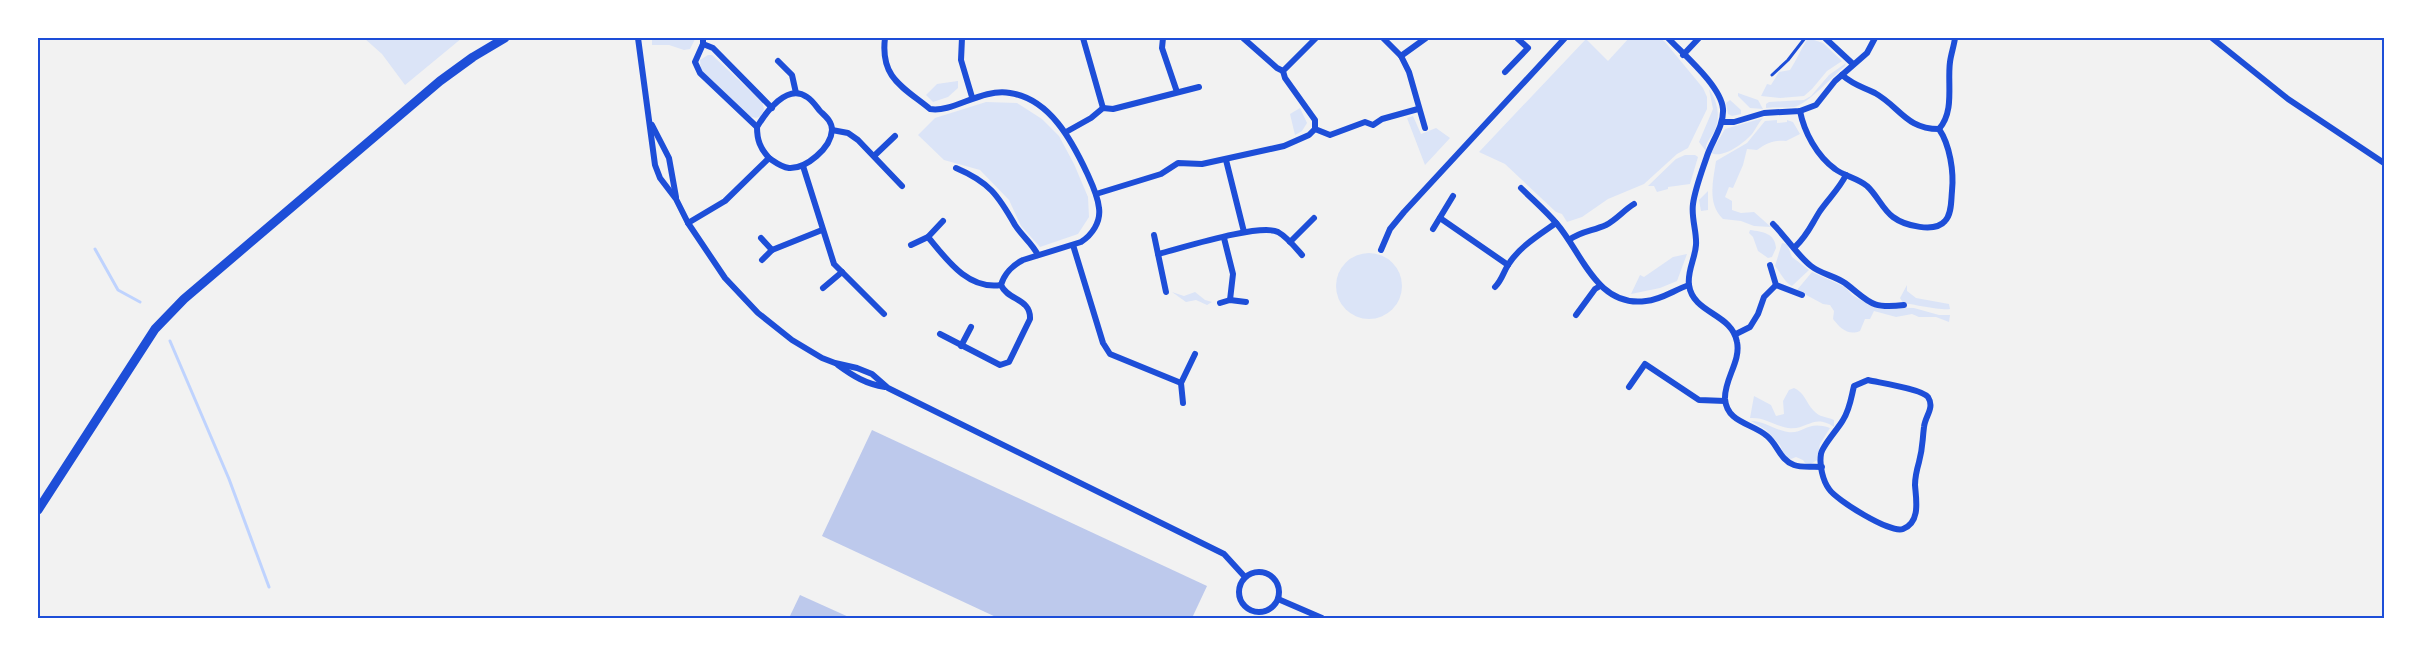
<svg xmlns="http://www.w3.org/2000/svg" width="2422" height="656" font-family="Mulish,sans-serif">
  <rect width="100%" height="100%" fill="#f2f2f2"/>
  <g fill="#dbe4f7">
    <polygon points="364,38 462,38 405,85 382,54"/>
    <polygon points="652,38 695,38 695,39 690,49 684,50 669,45 652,45"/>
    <polygon points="1629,38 1660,38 1665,42 1703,88 1707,97 1707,109 1688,148 1677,154 1644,184 1608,199 1582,217 1567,222 1562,214 1556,212 1505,164 1479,152 1586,39 1608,61"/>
    <path d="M1808,38L1823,43L1842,61L1827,71L1812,89L1804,96L1780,98L1761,96L1767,84L1771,85L1779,72L1790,70C1797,59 1801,49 1808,38Z"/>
    <polygon points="708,55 712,55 762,102 764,109 761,116 756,118 749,116 701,70 700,60"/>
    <path d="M1846,63L1845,66C1833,76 1808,104 1794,107C1785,108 1775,107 1766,108V104L1769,102L1804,100L1811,96L1829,75Z"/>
    <polygon points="958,81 958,88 948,97 933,102 926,95 937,84"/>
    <path d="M1709,89C1717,101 1721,115 1715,130C1711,138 1705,142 1706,151L1699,142L1713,109Z"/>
    <polygon points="1738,93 1758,100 1763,109 1750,108 1738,96"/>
    <polygon points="1730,100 1741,110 1741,114 1732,116 1728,114 1726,103"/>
    <polygon points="986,102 1017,103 1042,119 1059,136 1074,164 1088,197 1089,217 1078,234 1040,247 1021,226 1009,200 980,170 944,160 918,135 935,118"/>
    <polygon points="1300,108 1307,123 1302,131 1295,135 1290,114"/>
    <polygon points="1413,116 1421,134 1436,128 1450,138 1425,165 1407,118"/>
    <path d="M1763,118C1758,123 1756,129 1752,134C1744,143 1723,159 1711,153L1725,129Z"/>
    <path d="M1777,120V123L1787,122V120L1793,122L1800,134L1786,141C1774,140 1767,143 1757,150L1747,149L1743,165L1733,188L1729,187L1725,197L1732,201V210L1741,213L1754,212L1771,227L1754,226L1741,221L1723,219C1707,204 1713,181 1716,161L1747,143L1765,121Z"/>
    <polygon points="1685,155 1695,155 1698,157 1690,184 1668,187 1668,189 1657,192 1654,186 1648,186 1676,159"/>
    <polygon points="1708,191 1708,210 1701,211 1699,200"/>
    <path d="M1750,230C1763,232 1775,233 1776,248L1772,257L1768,258L1758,251L1753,237L1749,233Z"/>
    <path d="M1782,243L1787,244L1792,257L1809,270L1792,286C1785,283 1780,272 1775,266Z"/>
    <circle cx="1369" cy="286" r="33"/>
    <polygon points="1687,254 1677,281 1660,288 1631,294 1640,275 1644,277 1673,257"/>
    <path d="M1812,272L1845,287L1852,295L1873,307L1914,308L1939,315H1950L1949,322L1936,317H1919L1912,314L1896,317L1874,311L1870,319H1865L1860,331C1848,336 1840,328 1833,319L1834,311L1830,305L1823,304L1797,290Z"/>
    <path d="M1907,285V291L1916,298L1949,304L1950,309C1943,311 1912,304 1903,303L1900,298Z"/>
    <polygon points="1172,292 1184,296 1195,292 1205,300 1212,302 1207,305 1196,300 1186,302"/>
    <path d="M1794,388C1805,393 1806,403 1813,410C1820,418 1826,416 1834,420V427C1813,413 1807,431 1788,428C1774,426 1766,417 1750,418L1754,396L1771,405L1776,416L1784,414L1783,401L1789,390Z"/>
    <path d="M1751,421C1765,421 1774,430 1788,432C1805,434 1807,420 1830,428L1820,444L1817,460L1811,464L1805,463L1803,460L1796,457L1791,459L1785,456L1780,445L1766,430Z"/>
  </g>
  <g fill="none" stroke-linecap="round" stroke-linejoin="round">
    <g stroke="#bfd3fe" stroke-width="3">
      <polyline points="95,249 118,290 140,302"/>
      <polyline points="170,341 229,479 269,587"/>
    </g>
  </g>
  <g fill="#bdc9ec">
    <polygon points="872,430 1207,586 1192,618 998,618 822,536"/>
    <polygon points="800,595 851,618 789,618"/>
  </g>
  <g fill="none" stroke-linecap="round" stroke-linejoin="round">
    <polyline stroke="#1d4ed8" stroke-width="3" points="1772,75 1788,60 1805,38"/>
    <g stroke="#1d4ed8" stroke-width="6">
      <polyline points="638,38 655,165 660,178 676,199 688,223 725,278 758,313 792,340 822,358 835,363 857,368 872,374 888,388 1224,554 1245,577"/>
      <path d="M703,38V44L695,62L700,73L757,127C757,140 760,148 769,158"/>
      <path d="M885,38C880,78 903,87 930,109C953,113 981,88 1010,93C1050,99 1072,141 1087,173C1092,184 1098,196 1099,208C1101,222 1092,235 1081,242L1023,260C1013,265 1004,274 1001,285C1008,301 1031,298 1030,319L1009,362L1000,365L940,334"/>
      <polyline points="962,38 961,60 972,97"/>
      <polyline points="1083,38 1103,108"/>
      <polyline points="1163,38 1162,48 1177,92"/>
      <polyline points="1243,38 1277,68 1283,71"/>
      <polyline points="1383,38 1401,56 1409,72 1425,128"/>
      <path d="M1668,38C1684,55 1721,86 1723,109C1724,126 1712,141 1707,156C1702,171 1695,189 1693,204C1691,218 1697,232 1696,245C1695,259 1687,271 1689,285C1693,314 1732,313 1737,342C1741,362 1724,379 1725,399C1727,423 1752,423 1767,436C1778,445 1780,460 1794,465C1802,468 1813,466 1822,467"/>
      <polyline points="1825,38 1853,64"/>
      <polyline points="2212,38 2288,99 2384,163"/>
      <polyline points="703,44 713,48 772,108"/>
      <polyline points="1683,55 1699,38"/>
      <polyline points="1401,56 1426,38"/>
      <polyline points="778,61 792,75 796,93"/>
      <polyline points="1505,72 1528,48 1517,38"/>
      <path d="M1842,75C1855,86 1861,86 1875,93C1900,107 1906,129 1939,129C1955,111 1947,83 1950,62C1951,54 1954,46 1955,38"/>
      <path d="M1800,111C1804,132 1817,156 1835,169C1844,176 1857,178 1867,186C1877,195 1883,210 1893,217C1905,226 1935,233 1945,221C1952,214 1951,200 1952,191C1954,172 1950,145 1939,129"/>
      <polyline points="1722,122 1734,122 1764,113 1800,111 1816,105 1835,81 1867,53 1875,38"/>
      <polyline points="652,125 669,158 676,197"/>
      <polyline points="1315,129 1330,135 1365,122 1373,125 1382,119 1418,109"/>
      <polyline points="832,130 848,133 858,140 902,186"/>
      <polyline points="1066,132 1091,118 1103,108 1113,109 1199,87"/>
      <polyline points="874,156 895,136"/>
      <polyline points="1226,160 1244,232"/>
      <polyline points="803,166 834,264 884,314"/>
      <path d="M956,168C989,182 998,195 1015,225C1022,236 1032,243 1038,255"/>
      <path d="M1521,188C1533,200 1546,211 1557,224C1582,253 1597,308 1646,301C1661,300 1674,290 1689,285"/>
      <polyline points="1096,194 1161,174 1178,163 1202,164 1284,146 1309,135 1315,129 1315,120 1285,78 1283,71 1316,38"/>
      <polyline points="1440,218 1508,265"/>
      <path d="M688,223L725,201L769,158C775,162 781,167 789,168C806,169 831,148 832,130C832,121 825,116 820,111C816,106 812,100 807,97C787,83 766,112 757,127"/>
      <path d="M1773,224C1786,237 1797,255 1811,266C1821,274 1835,276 1845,283C1870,302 1870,309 1904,305"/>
      <polyline points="1433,229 1453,196"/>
      <polyline points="1154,235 1166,292"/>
      <path d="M928,237C947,260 968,290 1001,285"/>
      <polyline points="761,238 772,250"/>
      <polyline points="1224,238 1233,274 1230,300"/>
      <path d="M1569,240C1581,231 1593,231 1606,225C1616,220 1624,210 1634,204"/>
      <polyline points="1290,242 1314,218"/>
      <polyline points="911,245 928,237 943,221"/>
      <polyline points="1073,245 1103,343 1110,354 1181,383"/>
      <path d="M1795,247C1808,235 1811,225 1820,211C1829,198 1839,189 1846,175"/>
      <polyline points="1381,250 1390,229 1404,212 1565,38"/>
      <path d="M1158,254C1182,248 1260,223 1278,232C1287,237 1295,247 1302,255"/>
      <polyline points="762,260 772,250 822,230"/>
      <polyline points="1770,265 1776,285 1802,295"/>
      <path d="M1495,287C1502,280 1503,273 1508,265C1519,247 1539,235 1556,223"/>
      <polyline points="823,288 842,272"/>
      <polyline points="1220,303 1230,300 1246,302"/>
      <polyline points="1576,315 1595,289 1600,286"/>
      <polyline points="1736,334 1750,327 1758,314 1764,297 1776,285"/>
      <polyline points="961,346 971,327"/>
      <path d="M838,365C853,376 866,384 885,387"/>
      <path d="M1868,380C1881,383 1922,389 1928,397C1935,408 1925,416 1924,427C1922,443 1923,447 1919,462C1917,469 1915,478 1915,485C1916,499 1921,522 1903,529C1891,534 1836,500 1829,489C1823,481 1819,465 1821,454C1822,446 1838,429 1843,420C1850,409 1851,398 1854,386Z"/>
      <polyline points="1629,387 1645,364 1699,400 1725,401"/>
      <polyline points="1183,403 1181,383 1195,354"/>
      <circle cx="1259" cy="592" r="20"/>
      <polyline points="1278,599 1322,618"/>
    </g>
    <polyline stroke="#1d4ed8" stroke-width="9" points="38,510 155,329 184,299 440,81 473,57 505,38"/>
  </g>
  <rect width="2422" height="656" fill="none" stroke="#ffffff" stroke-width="78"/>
  <rect x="39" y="39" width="2344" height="578" fill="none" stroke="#1d4ed8" stroke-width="2"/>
</svg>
